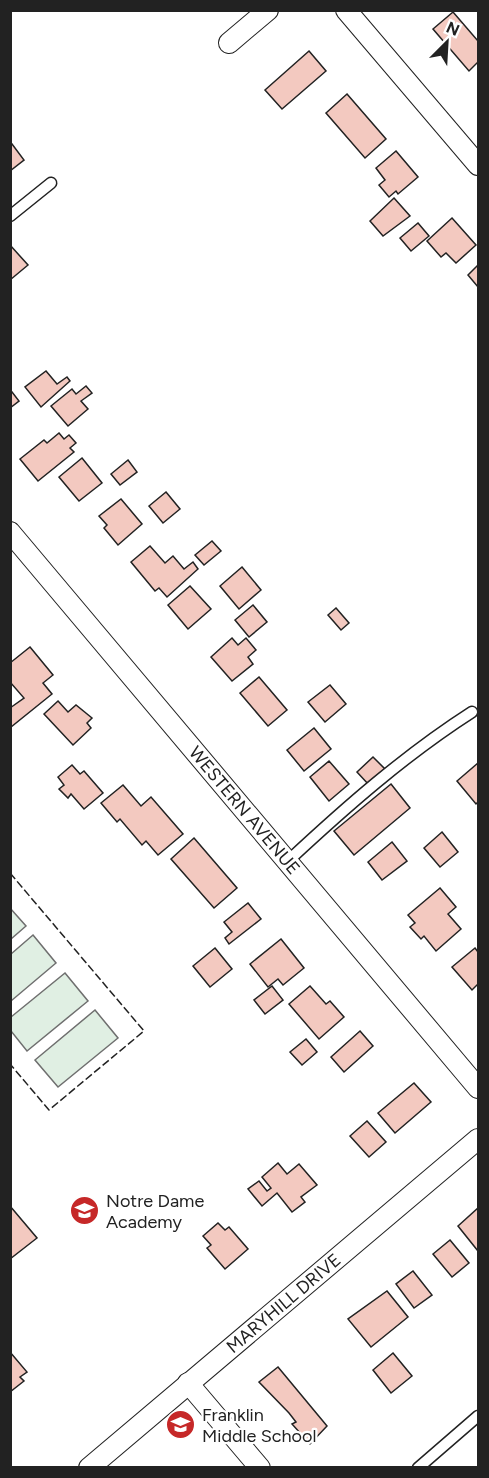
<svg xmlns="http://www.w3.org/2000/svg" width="489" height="1478" font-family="Figtree,sans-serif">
  <rect width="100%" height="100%" fill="#fff"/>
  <g fill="#e0efe3" stroke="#6f6f6f" stroke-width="1.5">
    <polygon points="10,908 26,926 11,939 10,939"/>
    <polygon points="33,935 56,963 11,1001 11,954"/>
    <polygon points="65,973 88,1001 27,1051 11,1031 11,1017"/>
    <polygon points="95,1010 118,1038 58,1087 35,1060"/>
  </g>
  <g fill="#f3c9c0" stroke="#222" stroke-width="1.5">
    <polygon points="453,12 478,41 478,62 469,71 433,29"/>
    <polygon points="309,51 326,71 282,109 265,90"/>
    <polygon points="347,94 386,139 365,158 326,113"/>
    <polygon points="12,144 24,160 10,171 10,145"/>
    <polygon points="396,151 418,177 398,194 396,191 389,197 379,185 385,180 376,168"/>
    <polygon points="394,198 410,216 383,236 370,221"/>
    <polygon points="452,218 476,245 456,263 446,253 441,257 427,241"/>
    <polygon points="418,223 429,236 411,251 400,238"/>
    <polygon points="10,245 28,265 10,280"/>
    <polygon points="478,265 478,287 468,275"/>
    <polygon points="46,371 57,384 67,377 70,381 41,407 25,387"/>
    <polygon points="86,386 92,393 81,401 88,409 68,426 51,406 72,389 76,394"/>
    <polygon points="12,392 19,401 10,408 10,393"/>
    <polygon points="59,433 64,439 69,435 76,443 70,448 74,452 38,481 20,459 44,440 47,443"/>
    <polygon points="82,458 102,483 79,501 59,477"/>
    <polygon points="128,460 137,472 120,485 111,474"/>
    <polygon points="166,492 180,509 163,523 149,506"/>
    <polygon points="121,499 142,524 118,545 104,528 107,525 99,516"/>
    <polygon points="212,541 221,551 204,565 195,555"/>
    <polygon points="150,546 165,563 173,556 184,569 193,562 198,569 167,597 159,588 155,591 131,562"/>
    <polygon points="242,567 261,590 239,609 220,586"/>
    <polygon points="190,586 211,609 188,629 168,605"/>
    <polygon points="253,605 267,622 249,637 235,620"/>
    <polygon points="336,608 349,623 341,630 328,615"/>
    <polygon points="232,638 238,645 246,638 256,650 248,657 253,664 232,681 211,657"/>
    <polygon points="30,647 53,675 43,683 52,694 11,727 10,708 24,698 10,682 10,663"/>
    <polygon points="259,677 287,710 268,726 240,693"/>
    <polygon points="330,685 346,704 325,722 308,702"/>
    <polygon points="58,701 68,712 76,705 92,718 87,723 91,728 73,745 44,714"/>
    <polygon points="314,728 331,749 304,771 287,750"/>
    <polygon points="373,757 386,770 369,785 357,772"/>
    <polygon points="329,761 349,784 329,801 310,777"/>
    <polygon points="478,763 478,802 476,804 457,781"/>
    <polygon points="72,765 80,774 84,771 103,793 84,809 71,794 68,798 59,789 64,785 58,777"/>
    <polygon points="391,784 410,808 354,855 334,831"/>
    <polygon points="123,785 141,806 151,797 183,834 158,855 146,841 142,845 120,819 117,822 101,803"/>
    <polygon points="442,832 458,852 440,867 424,848"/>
    <polygon points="194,838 237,888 214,908 171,859"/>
    <polygon points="392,842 407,861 382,880 368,862"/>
    <polygon points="440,888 456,907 448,914 461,929 436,951 424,936 421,939 410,927 415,923 408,915"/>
    <polygon points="248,903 261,919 229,944 225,938 232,932 224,922"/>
    <polygon points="281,939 304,968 283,985 278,979 268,987 250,964"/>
    <polygon points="215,948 232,969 210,987 193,966"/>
    <polygon points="475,948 478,952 478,984 472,990 452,967"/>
    <polygon points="272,986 283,1000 265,1014 254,1000"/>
    <polygon points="310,986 326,1004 330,1001 344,1017 319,1039 289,1004"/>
    <polygon points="360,1031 373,1046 344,1072 331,1057"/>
    <polygon points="306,1039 317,1052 302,1065 290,1052"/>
    <polygon points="414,1083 431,1102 395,1133 378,1113"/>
    <polygon points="367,1121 386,1142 369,1157 350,1136"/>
    <polygon points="278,1163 287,1174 299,1164 317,1185 301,1197 305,1202 292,1212 277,1193 262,1206 248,1189 259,1181 267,1191 271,1188 262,1177"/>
    <polygon points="10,1206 37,1238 10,1259"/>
    <polygon points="478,1208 478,1251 458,1226"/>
    <polygon points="218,1223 225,1230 229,1227 248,1249 225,1269 207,1248 211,1245 203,1236"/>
    <polygon points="450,1240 469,1263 452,1277 433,1254"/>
    <polygon points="413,1271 432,1295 414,1308 396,1284"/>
    <polygon points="387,1291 408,1317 371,1347 348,1319"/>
    <polygon points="10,1352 27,1372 20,1377 24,1381 10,1392"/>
    <polygon points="393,1353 412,1376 391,1393 373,1370"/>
    <polygon points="278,1367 327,1426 310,1444 292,1424 296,1422 289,1413 259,1382"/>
  </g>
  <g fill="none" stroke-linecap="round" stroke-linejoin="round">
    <defs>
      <g id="service">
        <polyline points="10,216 51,183"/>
        <path d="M288,861C346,807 405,755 472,712"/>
        <polyline points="418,1468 478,1416"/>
      </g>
      <g id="minor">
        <polyline points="346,10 478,165"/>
        <polyline points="229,43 268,10"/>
        <path id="s1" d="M10,532L478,1088"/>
        <polyline points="188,1383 260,1468"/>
        <path id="s2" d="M89,1468L478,1139"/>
      </g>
    </defs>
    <use href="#service" stroke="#222" stroke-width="13"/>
    <use href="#minor" stroke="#222" stroke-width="22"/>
    <use href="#service" stroke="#fff" stroke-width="10"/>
    <use href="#minor" stroke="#fff" stroke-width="20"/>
    <polyline stroke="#222" stroke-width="1.5" stroke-dasharray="8 3" stroke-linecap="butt" points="10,873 144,1031 49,1110 10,1064"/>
  </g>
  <defs>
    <symbol id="school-disc" viewBox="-11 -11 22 22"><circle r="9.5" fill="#c62828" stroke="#fff"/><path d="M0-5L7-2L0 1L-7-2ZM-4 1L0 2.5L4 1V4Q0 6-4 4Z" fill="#fff"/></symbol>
  </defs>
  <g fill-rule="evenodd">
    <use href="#school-disc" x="68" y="1194" width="33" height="33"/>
    <use href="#school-disc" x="164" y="1408" width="33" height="33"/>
  </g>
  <g text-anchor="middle" stroke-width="4.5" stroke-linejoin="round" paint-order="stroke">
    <g font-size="18" fill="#222" stroke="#fff">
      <text dy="6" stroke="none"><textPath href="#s1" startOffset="364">WESTERN AVENUE</textPath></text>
      <text dy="6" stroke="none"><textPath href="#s2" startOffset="255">MARYHILL DRIVE</textPath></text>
    </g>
    <g font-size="18" fill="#222" stroke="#fff" text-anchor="start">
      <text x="106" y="1207">Notre Dame<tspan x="106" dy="21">Academy</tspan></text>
      <text x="202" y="1421">Franklin<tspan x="202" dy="21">Middle School</tspan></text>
    </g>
  </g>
  <rect width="489" height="1478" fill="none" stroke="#222222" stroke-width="24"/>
  <g transform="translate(447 42) rotate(24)" stroke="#ffffff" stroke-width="4.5" paint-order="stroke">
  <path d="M0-4.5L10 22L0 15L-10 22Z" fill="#222222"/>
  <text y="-9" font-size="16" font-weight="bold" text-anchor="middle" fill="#222222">N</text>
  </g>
</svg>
